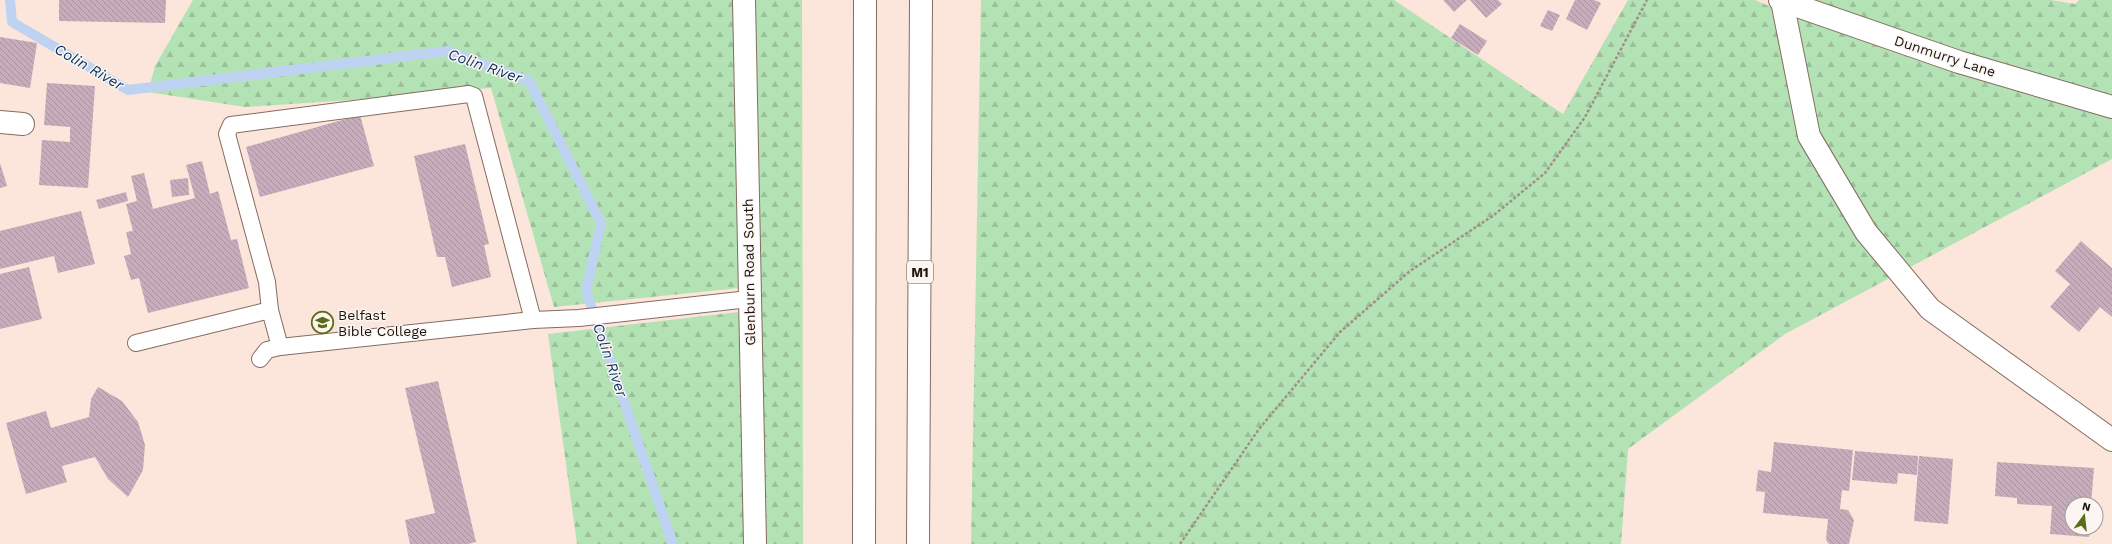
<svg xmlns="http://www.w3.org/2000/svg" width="2112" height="544" font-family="'Work Sans',sans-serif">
  <defs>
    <pattern id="forest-firs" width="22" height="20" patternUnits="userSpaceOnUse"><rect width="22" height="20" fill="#b3e2b5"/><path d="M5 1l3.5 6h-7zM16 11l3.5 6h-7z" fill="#9ac19a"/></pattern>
    <pattern id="building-back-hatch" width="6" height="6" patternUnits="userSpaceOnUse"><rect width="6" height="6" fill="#c7acbb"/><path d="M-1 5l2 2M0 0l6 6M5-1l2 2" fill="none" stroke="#aa93a0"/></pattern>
  </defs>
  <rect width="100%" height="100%" fill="#fce5da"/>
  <g fill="url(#forest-firs)">
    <polygon points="193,0 802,0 803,544 577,544 548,334 739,312 739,288 554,307 491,88 351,100 245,107 148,92 155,66"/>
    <polygon points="981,0 1394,0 1563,114 1628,0 1755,0 1778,10 1794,0 2051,0 2075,4 2079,0 2112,0 2112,159 1785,334 1628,449 1621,544 971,544"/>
  </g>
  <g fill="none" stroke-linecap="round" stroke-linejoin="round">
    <polyline stroke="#bdd3f1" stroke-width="10" points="10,0 12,22 128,90 448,51 529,81 601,223 586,291 673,544"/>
  </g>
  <g fill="url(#building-back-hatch)">
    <polygon points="59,0 166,0 165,23 59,21"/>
    <polygon points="1443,0 1467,0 1454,12"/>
    <polygon points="1470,0 1498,0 1502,4 1486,18"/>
    <polygon points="1575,0 1594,0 1601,3 1587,30 1566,19"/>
    <polygon points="1548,10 1560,15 1552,31 1540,26"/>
    <polygon points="1460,24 1487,41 1478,55 1451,38"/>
    <polygon points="0,37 37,43 30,88 0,83"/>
    <polygon points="47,83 95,86 88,188 39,185 42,140 70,142 70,127 44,125"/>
    <polygon points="360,115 374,166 260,197 246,147"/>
    <polygon points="465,144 489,244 484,245 491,277 452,287 445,257 437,257 414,156"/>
    <polygon points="202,161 210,194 218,191 231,240 237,239 249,288 148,313 139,278 131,280 124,256 131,254 126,232 133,231 126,204 137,201 131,176 144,173 153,209 195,198 186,165"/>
    <polygon points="0,163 7,186 0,188"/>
    <polygon points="188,178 189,195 172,197 170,180"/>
    <polygon points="126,192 128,201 99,209 96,200"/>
    <polygon points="81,211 95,264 58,273 54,256 0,269 0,231"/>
    <polygon points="2081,241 2112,268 2112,317 2100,307 2079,332 2050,307 2070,284 2055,271"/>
    <polygon points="29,267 42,319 0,329 0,274"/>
    <polygon points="438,381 476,542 468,544 410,544 405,520 435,513 405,388"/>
    <polygon points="98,387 122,401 138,422 145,445 143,470 128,497 108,479 95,457 62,466 67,482 26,494 6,423 46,411 51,428 89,417 91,399"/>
    <polygon points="1774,442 1853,450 1849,491 1842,490 1840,509 1848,510 1854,520 1849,544 1829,544 1826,540 1828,519 1763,513 1765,492 1756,491 1758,470 1771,472"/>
    <polygon points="1855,451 1918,456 1917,475 1898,473 1897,484 1852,480"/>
    <polygon points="1919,456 1953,459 1948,524 1914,521"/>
    <polygon points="1997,462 2094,468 2091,504 2072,504 2072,528 2090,528 2089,537 2050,534 2052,506 2017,504 2017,498 1995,496"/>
  </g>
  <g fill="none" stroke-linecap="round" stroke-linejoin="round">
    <defs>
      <g id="service">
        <polyline points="270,310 267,282 227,134 231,125 469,94 474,96 475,100 533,320"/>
        <polyline points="136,343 270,310 280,347"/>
        <polyline points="260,359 267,350 280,347 533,320 579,318 749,299"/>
      </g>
      <g id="minor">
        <polyline points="744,0 755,544"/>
        <polyline points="1782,1 1809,136 1866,232 1930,309 2112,440"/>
        <polyline points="0,122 23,124"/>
      </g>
      <polyline id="tertiary" points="1780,0 1959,62 2112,107"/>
      <g id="motorway">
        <polyline points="864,544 865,0"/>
        <polyline points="918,544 921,0"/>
      </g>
    </defs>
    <use href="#service" stroke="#856c60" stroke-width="18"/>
    <use href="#minor" stroke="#856c60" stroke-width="24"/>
    <use href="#tertiary" stroke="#856c60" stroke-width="24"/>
    <use href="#motorway" stroke="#856c60" stroke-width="24"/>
    <polyline stroke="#a19087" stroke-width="2.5" stroke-dasharray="3 2" stroke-linecap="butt" points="1180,544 1259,429 1340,332 1410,271 1494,215 1545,173 1585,117 1647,0"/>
    <use href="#service" stroke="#fff" stroke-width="16"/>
    <use href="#minor" stroke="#fff" stroke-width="22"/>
    <use href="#tertiary" stroke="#fff" stroke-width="22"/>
    <use href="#motorway" stroke="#fff" stroke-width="22"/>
  </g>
  <defs>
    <symbol id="university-ring" viewBox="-11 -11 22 22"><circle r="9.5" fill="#fcf6f3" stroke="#5b6b16" stroke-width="1.5"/><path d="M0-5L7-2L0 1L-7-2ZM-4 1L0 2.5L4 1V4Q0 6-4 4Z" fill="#5b6b16"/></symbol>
  </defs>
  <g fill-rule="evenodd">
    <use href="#university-ring" x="310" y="310" width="25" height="25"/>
  </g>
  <g text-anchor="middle" stroke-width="3" stroke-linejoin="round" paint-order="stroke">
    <rect fill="#fcf6f3" stroke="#605753" stroke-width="1" x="907" y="261" width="26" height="22" rx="3"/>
    <g font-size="13" font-weight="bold" fill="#1d130e">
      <text x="920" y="277">M1</text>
    </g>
    <g font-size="14" fill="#1d130e" stroke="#fcf6f3">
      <text transform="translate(1945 56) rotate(18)" y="5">Dunmurry Lane</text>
      <text transform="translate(749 272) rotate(-91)" y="5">Glenburn Road South</text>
    </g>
    <g font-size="14" fill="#1d130e" stroke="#fcf6f3" text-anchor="start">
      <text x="338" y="320">Belfast<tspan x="338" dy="16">Bible College</tspan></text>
    </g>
    <g font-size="15" font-style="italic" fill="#0a315e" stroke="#fcf6f3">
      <text transform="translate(485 66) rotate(19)" y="5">Colin River</text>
      <text transform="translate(89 67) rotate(30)" y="5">Colin River</text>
      <text transform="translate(610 360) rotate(71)" y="5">Colin River</text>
    </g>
  </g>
  <g transform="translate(2084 516) rotate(15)"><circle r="19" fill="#fcf6f3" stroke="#a39b97"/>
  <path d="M0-3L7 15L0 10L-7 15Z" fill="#5b6b16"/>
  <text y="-6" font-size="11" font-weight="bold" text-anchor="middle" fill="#1d130e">N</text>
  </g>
</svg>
